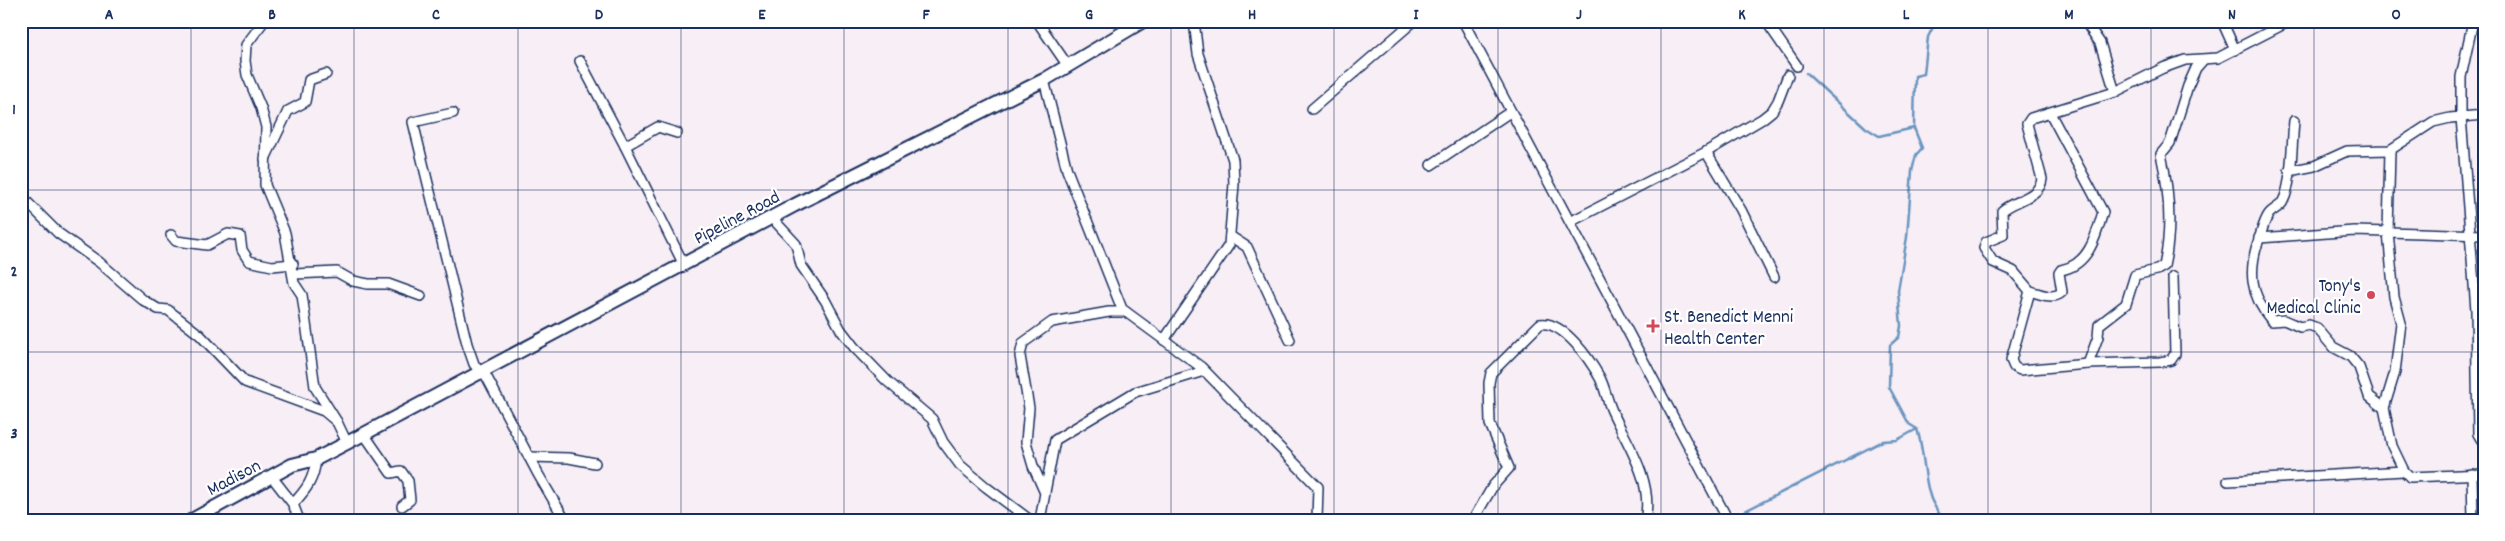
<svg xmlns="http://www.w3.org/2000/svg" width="2505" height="541" font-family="Dekko,sans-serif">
  <rect width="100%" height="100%" fill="#f7eef6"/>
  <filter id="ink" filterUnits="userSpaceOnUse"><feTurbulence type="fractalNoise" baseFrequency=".02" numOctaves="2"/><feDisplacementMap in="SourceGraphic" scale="10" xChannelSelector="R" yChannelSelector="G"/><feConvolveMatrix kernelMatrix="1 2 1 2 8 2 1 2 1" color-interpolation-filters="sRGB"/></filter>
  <g filter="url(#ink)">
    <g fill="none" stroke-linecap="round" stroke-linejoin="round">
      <g stroke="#6a94bf" stroke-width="2.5">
        <polyline points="1806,73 1866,128 1879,136 1914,128"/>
        <polyline points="1917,429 1909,424 1889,387 1890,345 1899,337 1901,326 1898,291 1907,237 1912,171 1916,155 1922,148 1914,128 1915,76 1924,74 1928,37 1936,21"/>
        <path d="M1735,516L1883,441L1897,440L1917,429C1925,453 1923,477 1931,499C1934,506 1939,513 1943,520"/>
      </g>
      <defs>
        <g id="street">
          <polyline points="264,21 246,45 245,61 247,75 261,108 266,127 265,185 285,233 294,283 302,295 315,387 337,422"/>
          <polyline points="1037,21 1068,66"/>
          <polyline points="1463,21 1728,520"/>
          <polyline points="1766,21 1797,66"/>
          <polyline points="2085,21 2100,43 2115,92"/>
          <polyline points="2222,21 2235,50"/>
          <polyline points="2473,21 2461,77 2461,117 2476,310 2478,434 2484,444"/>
          <polyline points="580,61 625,146 684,265"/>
          <polyline points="1044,80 1067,170 1122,309 1201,367 1318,487 1317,520"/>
          <polyline points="1312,109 1414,21"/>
          <polyline points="453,113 413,122 467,344 474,364 481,374"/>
          <path d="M2294,121C2292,140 2292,186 2283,201C2281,207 2273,209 2269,214C2264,221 2262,231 2259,239C2248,270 2250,296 2272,321L2284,320L2300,327L2309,325L2317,328L2333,347L2350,356L2359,367L2369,396L2384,408"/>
          <polyline points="625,146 658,127 677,133"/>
          <polyline points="1706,152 1741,210 1774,277"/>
          <polyline points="265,159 288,111 305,102 309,80 326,74"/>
          <polyline points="1431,165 1510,112"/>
          <polyline points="2289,171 2314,166 2347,151 2390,150 2433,122 2450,118 2484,115"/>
          <polyline points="21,196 58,233 99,262 143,300 158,309 168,310 200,335 245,382 324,411 337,422 347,443"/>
          <polyline points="772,218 796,244 801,265 825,300 841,330 854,347 887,381 932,419 943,442 960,465 986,487 1030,520"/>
          <polyline points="1570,222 1706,152 1762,119 1772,111 1778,101 1788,75"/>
          <polyline points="171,235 176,241 207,245 228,234 240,236 242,250 249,261 272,266 293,264"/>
          <polyline points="2484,235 2388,232 2394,297 2401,323 2395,372 2384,408 2392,446 2404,471 2410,477 2484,474"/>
          <polyline points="1230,236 1247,247 1290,340"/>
          <polyline points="2259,238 2354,231 2388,232 2390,150"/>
          <polyline points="294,274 337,272 353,281 368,284 388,284 421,296"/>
          <path d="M2173,277L2175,354L2171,360L2160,362L2088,364L2020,370L2014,367L2011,360L2030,291L2013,271L1993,262L1984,248L1986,242L2003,235L2002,211C2013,200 2040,198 2042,179L2027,124L2031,118L2115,92L2163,68L2185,60L2218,58L2290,21"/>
          <path d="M2030,291C2040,294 2054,300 2062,292L2059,273L2061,270C2089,265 2096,236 2103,212L2050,113"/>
          <polyline points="1164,340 1229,245 1234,184 1233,160 1198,54 1194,21"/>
          <path d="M2088,364L2098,337L2099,325L2126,304L2135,275L2157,270L2164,266C2172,230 2169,189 2161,154L2170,143L2188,86L2196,68L2203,60"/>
          <polyline points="484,372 538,474 565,520"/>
          <polyline points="364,434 391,473 401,471 408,481 410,500 402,506"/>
          <polyline points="529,457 569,458 595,463"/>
          <polyline points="2472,474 2473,520"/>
          <polyline points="272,477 293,504 299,520"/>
          <polyline points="2228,481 2404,471"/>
          <polyline points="1045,492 1055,440 1135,392 1204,371"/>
          <path d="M293,504C307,489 314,479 316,459"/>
          <polyline points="1040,520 1045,493 1033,466 1026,442 1029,408 1020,356 1023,343 1052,322 1109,312 1126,312"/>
          <path d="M1473,520L1493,486L1509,468L1490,424L1489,383L1491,373L1540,324C1563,320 1590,360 1600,378C1605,388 1607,400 1612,411C1627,444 1654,481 1645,520"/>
        </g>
        <polyline id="secondary" points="192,520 292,465 316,459 364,434 795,205 1044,80 1143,21"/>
      </defs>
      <use href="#street" stroke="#1b2f5e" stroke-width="12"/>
      <use href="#secondary" stroke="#1b2f5e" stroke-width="16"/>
      <use href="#street" stroke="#fff" stroke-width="9"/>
      <use href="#secondary" stroke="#fff" stroke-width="12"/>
    </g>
  </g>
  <path fill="none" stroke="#1b2f5e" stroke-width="1" stroke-opacity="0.55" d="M191,21V520M354,21V520M518,21V520M681,21V520M844,21V520M1008,21V520M1171,21V520M1334,21V520M1498,21V520M1661,21V520M1824,21V520M1988,21V520M2151,21V520M2314,21V520M21,190H2484M21,352H2484"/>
  <g fill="#d1495b" stroke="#fff" stroke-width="2">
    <circle cx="2371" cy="295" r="5"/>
    <path d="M1650.5 318.5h5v5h5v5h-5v5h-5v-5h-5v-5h5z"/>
  </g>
  <g text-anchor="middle" stroke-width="4.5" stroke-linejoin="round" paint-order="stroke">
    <g font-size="19" fill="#1b2f5e" stroke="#fff">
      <text transform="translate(736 216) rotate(-28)" y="7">Pipeline Road</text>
      <text transform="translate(233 476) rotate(-28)" y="7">Madison</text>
    </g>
    <g font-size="19" fill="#1b2f5e" stroke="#fff" text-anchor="end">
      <text x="2361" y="291">Tony's<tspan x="2361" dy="22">Medical Clinic</tspan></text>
      <text x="1664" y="322" text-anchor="start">St. Benedict Menni<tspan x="1664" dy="22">Health Center</tspan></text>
    </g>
  </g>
  <rect width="2505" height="541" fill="none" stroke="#fff" stroke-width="55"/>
  <rect x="28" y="28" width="2450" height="486" fill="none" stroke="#1b2f5e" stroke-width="2"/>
  <g font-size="16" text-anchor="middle" font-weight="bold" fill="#1b2f5e">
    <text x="109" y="19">A</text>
    <text x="272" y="19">B</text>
    <text x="436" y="19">C</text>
    <text x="599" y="19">D</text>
    <text x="762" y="19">E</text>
    <text x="926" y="19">F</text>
    <text x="1089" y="19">G</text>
    <text x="1252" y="19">H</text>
    <text x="1416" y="19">I</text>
    <text x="1579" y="19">J</text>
    <text x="1742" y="19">K</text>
    <text x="1906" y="19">L</text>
    <text x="2069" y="19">M</text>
    <text x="2232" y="19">N</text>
    <text x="2396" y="19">O</text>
    <text x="14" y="114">1</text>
    <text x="14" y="276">2</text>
    <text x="14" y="438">3</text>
  </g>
</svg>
